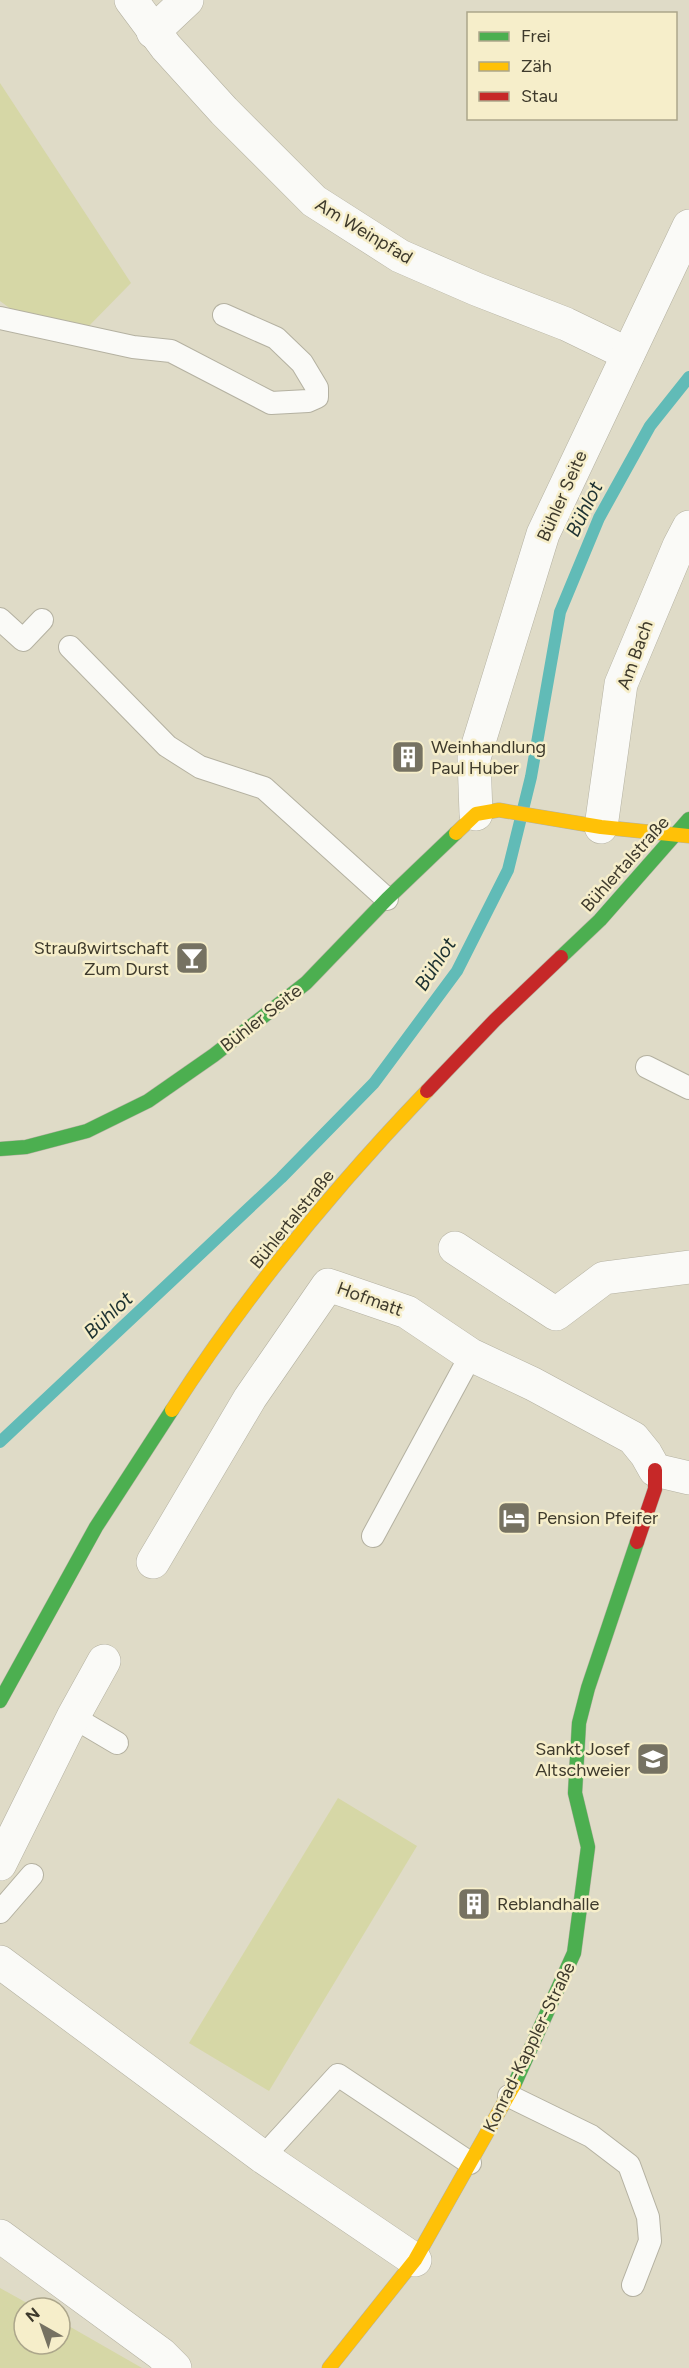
<svg xmlns="http://www.w3.org/2000/svg" width="689" height="2368" font-family="Figtree,sans-serif">
  <rect width="100%" height="100%" fill="#dfdbc7"/>
  <g fill="#d6d7a6">
    <polygon points="0,83 131,283 84,331 19,315 0,301"/>
    <polygon points="338,1798 417,1846 269,2091 189,2043"/>
    <polygon points="0,2288 36,2308 24,2308 24,2344 60,2344 60,2321 142,2368 0,2368"/>
  </g>
  <g fill="none" stroke-linecap="round" stroke-linejoin="round">
    <polyline stroke="#61bbb7" stroke-width="12" points="0,1442 281,1178 374,1083 457,971 508,870 531,777 560,612 599,518 650,426 689,377"/>
    <defs>
      <g id="lane">
        <polyline points="0,318 133,347 171,351 271,403 308,401 317,397 317,388 302,363 276,338 224,315"/>
        <polyline points="0,619 23,640 42,620"/>
        <polyline points="70,647 167,746 200,767 264,788 387,899"/>
        <polyline points="647,1067 689,1088"/>
        <polyline points="373,1536 471,1355"/>
        <polyline points="73,1717 117,1743"/>
        <polyline points="0,1912 32,1875"/>
        <polyline points="509,2096 591,2136 629,2165 648,2217 650,2241 633,2285"/>
        <polyline points="263,2157 338,2075 470,2163"/>
      </g>
      <g id="street">
        <polyline points="131,0 166,47 224,111 314,201 400,256 476,289 566,324 628,354"/>
        <polyline points="153,32 187,0"/>
        <polyline points="476,814 474,758 543,534 689,226"/>
        <polyline points="601,827 621,684 679,546 689,527"/>
        <polyline points="455,1248 556,1314 604,1278 689,1267"/>
        <polyline points="153,1562 250,1398 328,1285 407,1312 471,1355 533,1384 633,1438 646,1454 655,1470 689,1478"/>
        <polyline points="0,1864 73,1717 104,1661"/>
        <polyline points="0,1962 263,2157 415,2260"/>
        <polyline points="0,2236 161,2354 175,2368"/>
      </g>
      <g id="fast">
        <polyline points="561,957 600,920 689,819"/>
        <polyline points="0,1149 26,1147 87,1131 148,1101 214,1055 306,983 387,899 456,833"/>
        <polyline points="0,1701 96,1527 172,1410"/>
        <polyline points="514,2085 574,1953 588,1847 575,1793 579,1723 588,1688 637,1542"/>
      </g>
      <g id="slow">
        <polyline points="456,833 476,814 499,810 601,827 689,836"/>
        <path d="M172,1410C244,1298 335,1187 427,1091"/>
        <polyline points="329,2368 415,2260 514,2085"/>
      </g>
      <g id="jam">
        <polyline points="427,1091 495,1020 561,957"/>
        <polyline points="637,1542 655,1489 655,1470"/>
      </g>
    </defs>
    <use href="#lane" stroke="#b4b1a1" stroke-width="24"/>
    <use href="#street" stroke="#b4b1a1" stroke-width="34"/>
    <use href="#fast" stroke="#b4b1a1" stroke-width="15"/>
    <use href="#slow" stroke="#b4b1a1" stroke-width="15"/>
    <use href="#jam" stroke="#b4b1a1" stroke-width="15"/>
    <use href="#lane" stroke="#fafaf7" stroke-width="22"/>
    <use href="#street" stroke="#fafaf7" stroke-width="33"/>
    <use href="#fast" stroke="#4caf50" stroke-width="14"/>
    <use href="#slow" stroke="#ffc107" stroke-width="14"/>
    <use href="#jam" stroke="#c62828" stroke-width="14"/>
  </g>
  <defs>
    <symbol id="building-square" viewBox="-11 -11 22 22"><rect x="-9" y="-9" width="18" height="18" rx="4" fill="#767262" stroke="#f6eeca"/><path d="M-4-6H4V6H1V3H-1V6H-4ZM-2.5-4.3h1.7v1.8h-1.7ZM.8-4.3h1.7v1.8H.8ZM-2.5-1h1.7V.8h-1.7ZM.8-1h1.7V.8H.8Z" fill="#fff"/></symbol>
    <symbol id="bar-square" viewBox="-11 -11 22 22"><rect x="-9" y="-9" width="18" height="18" rx="4" fill="#767262" stroke="#f6eeca"/><path d="M-6-5H6L.8 .8V4.5H3.5V6h-7V4.5H-.8V.8Z" fill="#fff"/></symbol>
    <symbol id="hotel-square" viewBox="-11 -11 22 22"><rect x="-9" y="-9" width="18" height="18" rx="4" fill="#767262" stroke="#f6eeca"/><path d="M-6-4.5h1.5V1H6V5H4.5V3h-9V5H-6ZM-4 0a1.8 1.8 0 1 1 3.6 0ZM.5 0V-2.5h3Q6-2.5 6 0Z" fill="#fff"/></symbol>
    <symbol id="school-square" viewBox="-11 -11 22 22"><rect x="-9" y="-9" width="18" height="18" rx="4" fill="#767262" stroke="#f6eeca"/><path d="M0-5L7-2L0 1L-7-2ZM-4 1L0 2.5L4 1V4Q0 6-4 4Z" fill="#fff"/></symbol>
  </defs>
  <g fill-rule="evenodd">
    <use href="#building-square" x="389" y="738" width="38" height="38"/>
    <use href="#bar-square" x="173" y="939" width="38" height="38"/>
    <use href="#hotel-square" x="495" y="1499" width="38" height="38"/>
    <use href="#school-square" x="634" y="1740" width="38" height="38"/>
    <use href="#building-square" x="455" y="1885" width="38" height="38"/>
  </g>
  <g text-anchor="middle" stroke-width="5" stroke-linejoin="round" paint-order="stroke">
    <g font-size="18" fill="#3e3a2c" stroke="#f6eeca">
      <text transform="translate(364 231) rotate(31)" y="6">Am Weinpfad</text>
      <text transform="translate(562 496) rotate(-66)" y="6">Bühler Seite</text>
      <text transform="translate(635 655) rotate(-70)" y="6">Am Bach</text>
      <text transform="translate(625 864) rotate(-48)" y="6">Bühlertalstraße</text>
      <text transform="translate(261 1018) rotate(-38)" y="6">Bühler Seite</text>
      <text transform="translate(292 1219) rotate(-51)" y="6">Bühlertalstraße</text>
      <text transform="translate(370 1299) rotate(20)" y="6">Hofmatt</text>
      <text transform="translate(529 2047) rotate(-64)" y="6">Konrad-Kappler-Straße</text>
    </g>
    <g font-size="18" fill="#3e3a2c" stroke="#f6eeca" text-anchor="start">
      <text x="431" y="753">Weinhandlung<tspan x="431" dy="21">Paul Huber</tspan></text>
      <text x="169" y="954" text-anchor="end">Straußwirtschaft<tspan x="169" dy="21">Zum Durst</tspan></text>
      <text x="537" y="1524">Pension Pfeifer</text>
      <text x="630" y="1755" text-anchor="end">Sankt Josef<tspan x="630" dy="21">Altschweier</tspan></text>
      <text x="497" y="1910">Reblandhalle</text>
    </g>
    <g font-size="20" font-style="italic" fill="#1c3131" stroke="#f6eeca">
      <text transform="translate(584 509) rotate(-64)" y="7">Bühlot</text>
      <text transform="translate(435 964) rotate(-57)" y="7">Bühlot</text>
      <text transform="translate(108 1315) rotate(-43)" y="7">Bühlot</text>
    </g>
  </g>
  <rect x="467" y="12" width="210" height="108" fill="#f6eeca" stroke="#aca68b" stroke-width="1.5"/>
  <rect x="479" y="32" width="30" height="9" fill="#4caf50" stroke="#aca68b" stroke-width="1.5"/>
  <text x="521" y="42" font-size="18" fill="#3e3a2c">Frei</text>
  <rect x="479" y="62" width="30" height="9" fill="#ffc107" stroke="#aca68b" stroke-width="1.5"/>
  <text x="521" y="72" font-size="18" fill="#3e3a2c">Zäh</text>
  <rect x="479" y="92" width="30" height="9" fill="#c62828" stroke="#aca68b" stroke-width="1.5"/>
  <text x="521" y="102" font-size="18" fill="#3e3a2c">Stau</text>
  <g transform="translate(42 2326) rotate(320)"><circle r="28" fill="#f6eeca" stroke="#aca68b" stroke-width="1.5"/>
  <path d="M0-4.5L10 22L0 15L-10 22Z" fill="#767262"/>
  <text y="-9" font-size="16" font-weight="bold" text-anchor="middle" fill="#3e3a2c">N</text>
  </g>
</svg>
